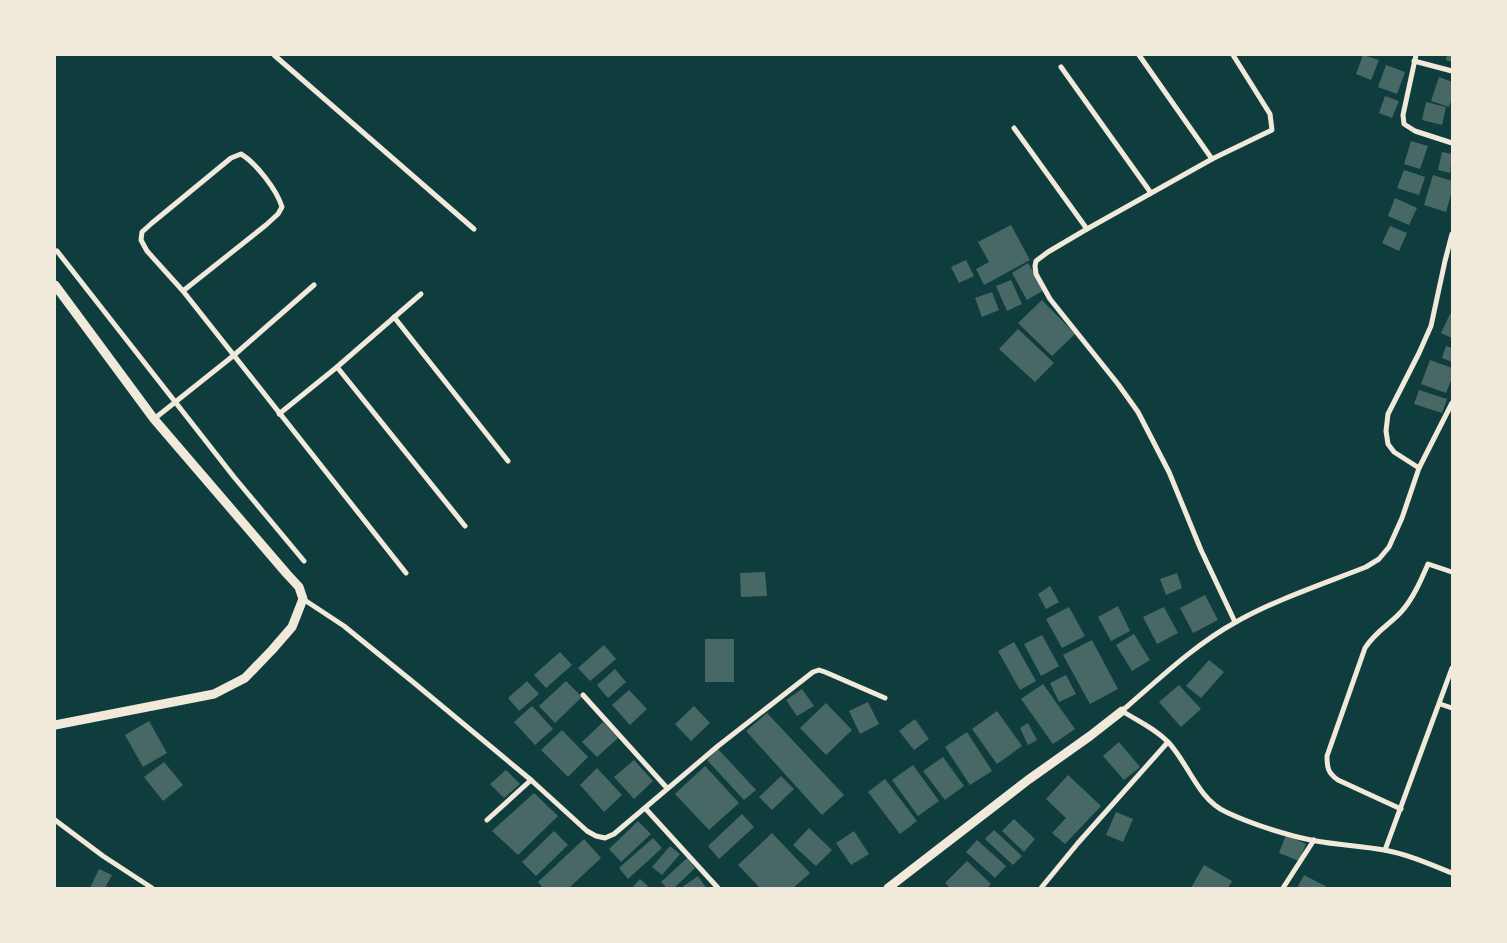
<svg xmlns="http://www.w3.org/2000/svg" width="1507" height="943" font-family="'Public Sans',sans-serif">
  <rect width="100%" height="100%" fill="#0f3d3e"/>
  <g fill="#486865">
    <polygon points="1363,55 1379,60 1371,80 1356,74"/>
    <polygon points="1447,55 1452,55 1452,62 1446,60"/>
    <polygon points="1386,65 1405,72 1397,94 1378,87"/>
    <polygon points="1439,77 1452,82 1452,98 1449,107 1431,101"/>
    <polygon points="1385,96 1399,101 1392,118 1379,113"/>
    <polygon points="1426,102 1446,107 1442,125 1422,120"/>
    <polygon points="1411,141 1428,146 1420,169 1404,164"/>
    <polygon points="1442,152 1452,154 1450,173 1438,170"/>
    <polygon points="1404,170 1425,177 1419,195 1397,188"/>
    <polygon points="1433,175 1452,181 1452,191 1446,212 1424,205"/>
    <polygon points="1395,198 1417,208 1409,225 1388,216"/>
    <polygon points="1011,225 1030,260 984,285 976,269 989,262 978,242"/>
    <polygon points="1390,226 1407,233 1399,251 1382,243"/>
    <polygon points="966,260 974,276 959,283 951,267"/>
    <polygon points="1028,263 1044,290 1027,300 1012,273"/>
    <polygon points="1011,280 1022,304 1007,311 996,286"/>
    <polygon points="992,292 999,310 982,317 975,298"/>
    <polygon points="1042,300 1075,334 1052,356 1018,323"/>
    <polygon points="1450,314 1452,315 1452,338 1441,333"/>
    <polygon points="1018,329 1054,363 1035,382 999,349"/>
    <polygon points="1446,346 1452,348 1452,362 1442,358"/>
    <polygon points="1430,360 1452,368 1452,378 1446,393 1421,384"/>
    <polygon points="1419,390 1447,399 1442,413 1414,404"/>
    <polygon points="765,572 767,596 741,597 740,573"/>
    <polygon points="1177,573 1182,588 1166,595 1160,579"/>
    <polygon points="1050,586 1059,602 1046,609 1038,594"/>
    <polygon points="1205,595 1218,620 1193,633 1180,608"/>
    <polygon points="1118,606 1130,631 1111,641 1098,617"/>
    <polygon points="1069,607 1085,636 1062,648 1046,619"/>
    <polygon points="1164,607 1178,633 1157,644 1143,617"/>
    <polygon points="1134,634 1150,660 1132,671 1116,645"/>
    <polygon points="1042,635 1059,666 1041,676 1024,644"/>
    <rect x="705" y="639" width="29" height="43"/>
    <polygon points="1092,640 1118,689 1090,704 1063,655"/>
    <polygon points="1014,642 1036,681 1020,690 998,651"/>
    <polygon points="604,645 616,659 590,681 578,668"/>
    <polygon points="560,652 572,665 546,688 534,675"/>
    <polygon points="1209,660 1224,672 1201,698 1186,686"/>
    <polygon points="615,669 626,682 608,698 597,685"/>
    <polygon points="1066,675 1076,694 1059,702 1050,683"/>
    <polygon points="527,681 539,694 519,711 508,698"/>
    <polygon points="566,681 582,697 555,723 539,706"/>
    <polygon points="1043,684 1075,729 1053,744 1021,699"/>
    <polygon points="1179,685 1201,709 1181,727 1159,702"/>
    <polygon points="802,689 814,706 797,716 786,700"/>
    <polygon points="629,690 647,709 630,725 612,705"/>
    <polygon points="868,702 879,724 860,734 849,711"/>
    <polygon points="826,703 852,730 826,755 800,728"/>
    <polygon points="532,706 553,729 535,745 514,722"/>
    <polygon points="694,706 710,723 691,741 675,724"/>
    <polygon points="997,711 1022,746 997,764 972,729"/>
    <polygon points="767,713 844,795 822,815 746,731"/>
    <polygon points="915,719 929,739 914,750 899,731"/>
    <polygon points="149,721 167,753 143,767 125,735"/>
    <polygon points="603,722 618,738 597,757 582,742"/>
    <polygon points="1028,723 1037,740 1028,745 1020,728"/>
    <polygon points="562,730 588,757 568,777 541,750"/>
    <polygon points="967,732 992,771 970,785 945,747"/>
    <polygon points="1119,742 1140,767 1124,780 1103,756"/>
    <polygon points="718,749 756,790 744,800 707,760"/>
    <polygon points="943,757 964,786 945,800 923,771"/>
    <polygon points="634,760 653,781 634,799 614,777"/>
    <polygon points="164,762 183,785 163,801 144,777"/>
    <polygon points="913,765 939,801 918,816 892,780"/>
    <polygon points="705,766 739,803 709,830 675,794"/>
    <polygon points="597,768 622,795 604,812 580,785"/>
    <polygon points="506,770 520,784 504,798 490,784"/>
    <polygon points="1068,775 1101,806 1065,844 1052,833 1066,818 1046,799"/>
    <polygon points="781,776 794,789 772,810 759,797"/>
    <polygon points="885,779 917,821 900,834 868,792"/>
    <polygon points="534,793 558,816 518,855 492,831"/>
    <polygon points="1116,812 1133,819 1123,842 1106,835"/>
    <polygon points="742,814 754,827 719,859 708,846"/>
    <polygon points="1014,819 1035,839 1024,852 1002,831"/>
    <polygon points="638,821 651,834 621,862 609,849"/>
    <polygon points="809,828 832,850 816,866 793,845"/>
    <polygon points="994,830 1022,856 1013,865 985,839"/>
    <polygon points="554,831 568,845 536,876 522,862"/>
    <polygon points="854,831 869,854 851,865 836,843"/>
    <polygon points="772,833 810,873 793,888 760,888 738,865"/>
    <polygon points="1286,835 1306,844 1299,861 1279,853"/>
    <polygon points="653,838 662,848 628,879 619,868"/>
    <polygon points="584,839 601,858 569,888 543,888 538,882"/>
    <polygon points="977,840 1006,866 995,878 966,852"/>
    <polygon points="670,846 680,854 662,875 652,867"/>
    <polygon points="687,858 695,868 674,888 667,888 661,882"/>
    <polygon points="967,861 991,884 987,888 950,888 945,883"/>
    <polygon points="1204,865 1232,881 1228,888 1191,888"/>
    <polygon points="99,869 112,875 105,888 90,888"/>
    <polygon points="1304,875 1329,888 1297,888"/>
    <polygon points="698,876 706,888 681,888"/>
    <polygon points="640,879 648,886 646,888 632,888"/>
  </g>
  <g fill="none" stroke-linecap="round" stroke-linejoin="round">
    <g stroke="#f1e9da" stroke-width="5">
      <polyline points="274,55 474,229"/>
      <polyline points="1139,55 1212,159"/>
      <polyline points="1233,55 1270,114 1272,130 1212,159 1087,229 1048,252 1036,261 1035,266 1036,274 1050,299 1118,384 1138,412 1169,472 1201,550 1235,622"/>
      <polyline points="1416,55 1403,115 1404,124 1415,131 1452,143"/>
      <polyline points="1414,61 1452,71"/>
      <polyline points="1061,67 1151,193"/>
      <polyline points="1014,128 1087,229"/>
      <polyline points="57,251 234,477 304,561"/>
      <path d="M183,291L266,225L278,214L282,207C277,190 256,163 241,154L231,158L152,223L142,232L141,240L147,251L183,291L406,573"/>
      <polyline points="394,317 508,461"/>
      <polyline points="337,367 465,526"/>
      <path d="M1452,403L1419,468L1402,518L1389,547L1379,559L1366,567C1323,584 1277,599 1236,622C1194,645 1158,680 1122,711C1138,721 1156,729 1169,743C1189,765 1198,799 1226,812C1251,824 1289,836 1316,841C1339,845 1361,846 1384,850C1407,854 1430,864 1452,873"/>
      <polyline points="279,414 337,367 421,294"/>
      <polyline points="154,419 233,356 314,285"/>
      <polyline points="1419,468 1394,452 1388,444 1386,431 1388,414 1419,353 1431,326 1445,261 1452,234"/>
      <polyline points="303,599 344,626 413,682 531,780 587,831 596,836 605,838 614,834 718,746 813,672 819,670 825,672 885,698"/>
      <polyline points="583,695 667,788"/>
      <polyline points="1440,704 1452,708"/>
      <polyline points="645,808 718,888"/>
      <path d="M1401,809L1338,780C1328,773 1327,768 1327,756L1365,648C1376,631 1388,626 1401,612C1413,599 1421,580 1428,564L1452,572"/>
      <polyline points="55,820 103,856 152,888"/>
      <polyline points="487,820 531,780"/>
      <polyline points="1385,850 1452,668"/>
      <polyline points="1041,888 1078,843 1168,742"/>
      <polyline points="1283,888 1314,840"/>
    </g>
    <g stroke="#f1e9da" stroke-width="9">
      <polyline points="55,285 154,419 287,574 299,587 303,599 292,627 272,650 245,678 214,694 55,725"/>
      <polyline points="888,888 1028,780 1090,736 1122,711"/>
    </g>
  </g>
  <rect width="1507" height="943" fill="none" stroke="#f1e9da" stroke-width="112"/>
</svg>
